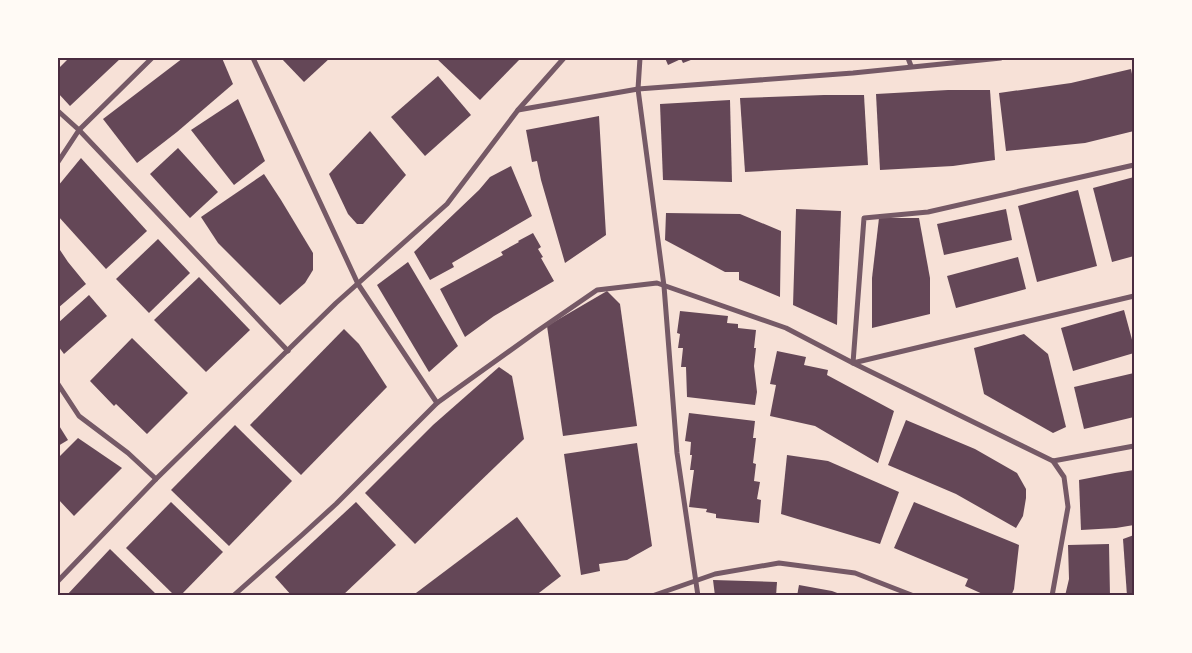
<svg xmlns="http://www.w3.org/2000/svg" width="1192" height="653" font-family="Manrope,sans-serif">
  <rect width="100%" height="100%" fill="#f7e1d7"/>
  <g fill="#644757">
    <polygon points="69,58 121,58 70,106 58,93 58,69"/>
    <polygon points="183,58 222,58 233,84 177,132 137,163 103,119"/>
    <polygon points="281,58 330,58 304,82"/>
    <polygon points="436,58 521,58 480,100"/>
    <polygon points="665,58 696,58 683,63 681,59 668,65"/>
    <polygon points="1131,69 1134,84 1134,131 1085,143 1006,151 999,93 1071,83"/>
    <polygon points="438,76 471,115 425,156 391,117"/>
    <polygon points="948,90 990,90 995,160 953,166 880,170 876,94"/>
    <polygon points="824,95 864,95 868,165 745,172 740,98"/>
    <polygon points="238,99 265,161 234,185 191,130"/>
    <polygon points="730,100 732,182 663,180 660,104"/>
    <polygon points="599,116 606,235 565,263 541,180 537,161 532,162 526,130"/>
    <polygon points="370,131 406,175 363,224 357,224 348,214 329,174"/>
    <polygon points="178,148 218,192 190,218 150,174"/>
    <polygon points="81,158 147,231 106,269 58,216 58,186"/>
    <polygon points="511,166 532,216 452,263 454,267 430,280 414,252 479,190 490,177"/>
    <polygon points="264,174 281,200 313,253 313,270 305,283 280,305 218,243 201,217"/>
    <polygon points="1134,177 1134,256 1112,262 1093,188"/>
    <polygon points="1078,190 1097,266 1037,282 1018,206"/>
    <polygon points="796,209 841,211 837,325 793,305"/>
    <polygon points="1006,209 1012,240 944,255 937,224"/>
    <polygon points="666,213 740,214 781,231 780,297 739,280 739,272 725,272 665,240"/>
    <polygon points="879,218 919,218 930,278 930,314 872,328 872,278"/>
    <polygon points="533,233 541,247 538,249 543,257 541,258 554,281 494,316 465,337 440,289 503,255 501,252 519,242 518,241"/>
    <polygon points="158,239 190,273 149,313 116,279"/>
    <polygon points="58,247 68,262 86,284 58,308"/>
    <polygon points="1018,257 1026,289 956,308 947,276"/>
    <polygon points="408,262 458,346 429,372 377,285"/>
    <polygon points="199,277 250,330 206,372 154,320"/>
    <polygon points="607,291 620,304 637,426 563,436 547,326"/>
    <polygon points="89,295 107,316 64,354 58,346 58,323"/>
    <polygon points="1124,310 1134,347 1134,353 1073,371 1061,328"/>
    <polygon points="680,311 728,316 727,323 738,324 738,328 756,330 754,348 756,348 754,366 757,392 755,405 687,397 686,367 681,367 683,348 678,348 680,334 677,333"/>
    <polygon points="344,329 359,344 387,387 301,475 250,425"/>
    <polygon points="1024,334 1048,354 1066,427 1053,433 984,394 974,348"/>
    <polygon points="132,338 188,393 147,434 116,404 114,406 90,381"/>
    <polygon points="777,351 806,357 804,365 828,370 827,375 894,411 878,463 815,426 770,416 776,385 770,384"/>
    <polygon points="499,367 512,376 524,439 415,544 365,493 433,425"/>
    <polygon points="1134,373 1134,417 1084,429 1074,387"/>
    <polygon points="689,413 755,421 753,438 756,438 753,463 756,464 754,481 760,482 757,499 761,500 759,523 716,518 716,514 706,512 707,509 689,507 694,470 690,470 692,455 690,455 691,442 685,441"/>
    <polygon points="906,420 975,449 1017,473 1026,489 1026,498 1023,516 1016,528 956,494 888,465"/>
    <polygon points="58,424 68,440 58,446"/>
    <polygon points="235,425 292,481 229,546 171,490"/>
    <polygon points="78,438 122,468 74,516 58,499 58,458"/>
    <polygon points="637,443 652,546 627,560 599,564 600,571 581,575 564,454"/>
    <polygon points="787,455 828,461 899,492 880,544 781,514"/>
    <polygon points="1134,470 1134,525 1116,528 1081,530 1079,480 1115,473"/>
    <polygon points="171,502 223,552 180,596 175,596 126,548"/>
    <polygon points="356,502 396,545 342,596 292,596 275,577"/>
    <polygon points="914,502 1019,545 1014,589 1011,596 987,596 965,586 968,579 894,548"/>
    <polygon points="517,517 561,576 535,596 412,596"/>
    <polygon points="1134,535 1134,596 1127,596 1123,539"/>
    <polygon points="1109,544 1110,596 1065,596 1069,579 1068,545"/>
    <polygon points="110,549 158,596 66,596"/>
    <polygon points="713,580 777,582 776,596 715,596"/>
    <polygon points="799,585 832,591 845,596 797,596"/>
  </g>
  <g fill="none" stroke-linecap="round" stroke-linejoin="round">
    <g stroke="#755966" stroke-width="5">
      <polyline points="253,58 358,284 437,403"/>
      <polyline points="640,58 638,89 664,286 677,453 698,596"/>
      <polyline points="908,58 911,66"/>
      <polyline points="518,110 638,89 853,73 1001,58"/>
      <polyline points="58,111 79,130 288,351"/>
      <polyline points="58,162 79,130 152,58"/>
      <polyline points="1134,165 928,212 864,218 853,363 1134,296"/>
      <polyline points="58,384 79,416 128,453 156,479"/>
      <polyline points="58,581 156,479 336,303 447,204 518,110 564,58"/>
      <polyline points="233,596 302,535 336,504 437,403 536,332 597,290 657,283 786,328 853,363 1053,461 1134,446"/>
      <polyline points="652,596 715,574 779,563 855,573 914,596"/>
      <polyline points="1052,596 1068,507 1064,477 1053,461"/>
    </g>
  </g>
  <rect width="1192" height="653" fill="none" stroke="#fffaf5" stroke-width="118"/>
  <rect x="59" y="59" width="1074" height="535" fill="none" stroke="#4a2c40" stroke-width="2"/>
</svg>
